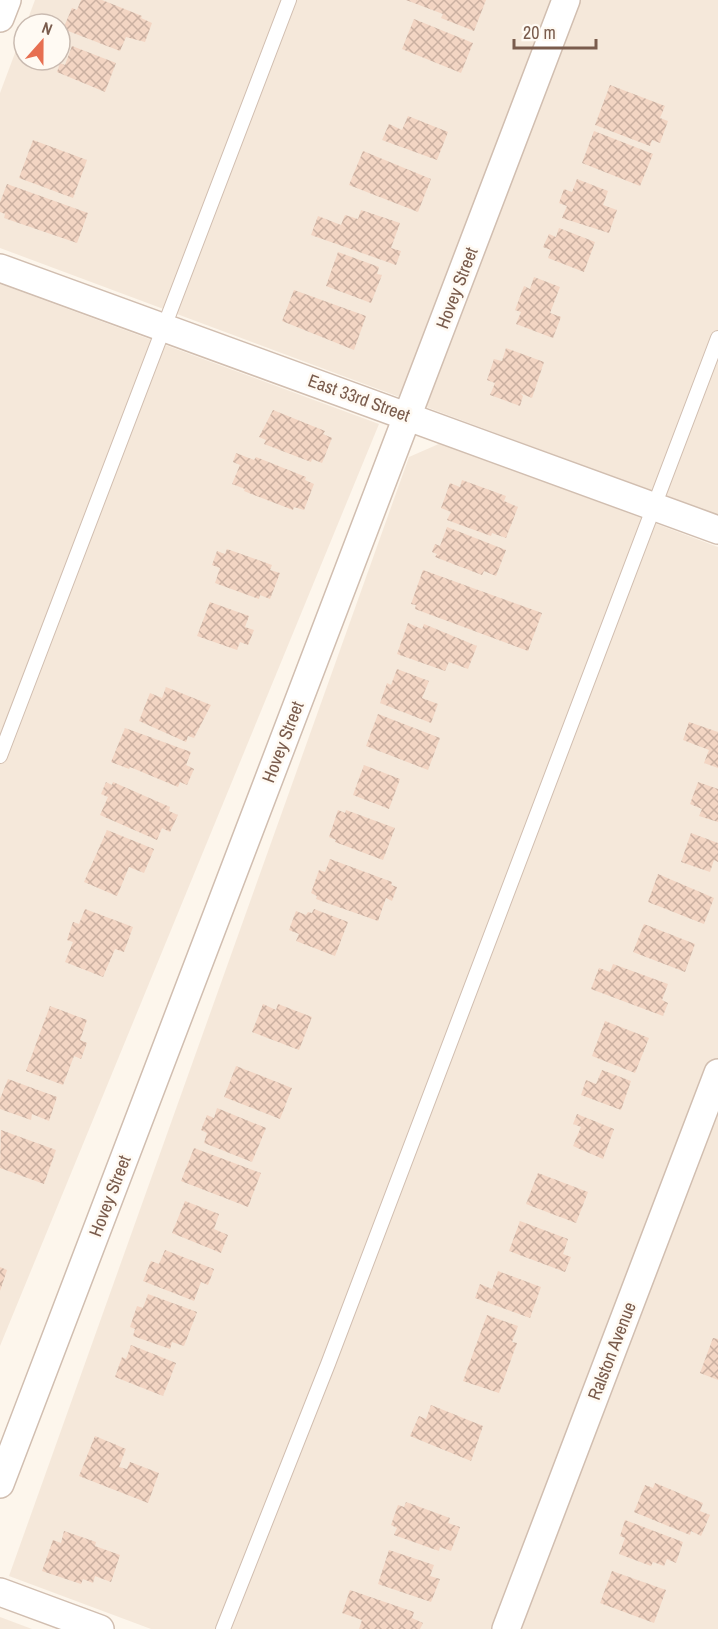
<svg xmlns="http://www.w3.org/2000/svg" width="718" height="1629" font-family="'Archivo Narrow',sans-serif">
  <defs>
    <pattern id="building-cross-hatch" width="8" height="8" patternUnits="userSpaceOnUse" patternTransform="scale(1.5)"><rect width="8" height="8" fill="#f3d5c3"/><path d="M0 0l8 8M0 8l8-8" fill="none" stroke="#cab0a1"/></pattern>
  </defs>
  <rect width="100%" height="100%" fill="#fdf6ec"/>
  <g fill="#f5e8da">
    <polygon points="35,0 718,0 718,516 0,248 0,93 24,29 24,60 60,60 60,24 26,24"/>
    <polygon points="0,284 379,424 0,1346"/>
    <polygon points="441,443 718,547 718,1629 151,1629 9,1576 409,457"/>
    <polygon points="0,1617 32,1629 0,1629"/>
  </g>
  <g fill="url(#building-cross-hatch)">
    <polygon points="81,0 102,0 142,16 141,18 152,23 145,42 126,37 120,51 63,29 72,8 77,10"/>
    <polygon points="406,0 486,0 474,31 441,18 443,14"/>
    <polygon points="414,19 473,43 461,73 402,49"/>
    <polygon points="72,46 116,63 105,92 57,72 60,63 65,65"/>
    <polygon points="610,85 665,106 660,118 668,121 660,143 652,140 650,146 595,125"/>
    <polygon points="408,116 448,132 437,160 382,140 389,124 402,130"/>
    <polygon points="594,131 653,154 640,186 582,163"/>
    <polygon points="33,140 87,160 73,198 19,178"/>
    <polygon points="363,151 431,179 418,212 349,185"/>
    <polygon points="577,179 608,191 603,205 617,210 609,233 562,218 567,206 559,203 564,189 572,192"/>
    <polygon points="7,184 88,213 77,243 4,218 5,214 0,212 0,202"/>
    <polygon points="361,210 400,223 391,248 401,251 396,265 311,235 318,216 341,225 345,215 358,219"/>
    <polygon points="559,228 595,242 584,272 548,258 551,250 543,247 549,234 556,237"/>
    <polygon points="338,252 379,267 377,274 382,275 371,303 326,286"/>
    <polygon points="534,277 560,287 550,313 561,317 553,338 516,324 521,312 515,310 524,286 530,289"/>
    <polygon points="294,290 366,316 354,350 282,321"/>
    <polygon points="506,348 544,362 532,398 520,393 523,396 520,406 490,395 495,383 487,380 494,359 502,361"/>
    <polygon points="273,410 325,431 323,434 332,438 322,463 312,459 311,462 264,444 266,440 259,437"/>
    <polygon points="236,453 254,460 256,457 306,477 305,480 314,484 304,510 294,507 293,510 244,491 245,489 232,484 240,465 233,462"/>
    <polygon points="462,480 506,496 504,501 518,507 506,538 492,533 491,536 447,520 451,512 441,508 450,483 460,487"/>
    <polygon points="447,527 506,550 496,576 484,571 482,575 435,557 437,554 432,552 435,544 440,546"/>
    <polygon points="227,549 272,565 270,570 280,573 270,599 260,595 259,599 215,583 220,568 212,565 217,551 225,554"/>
    <polygon points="423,570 542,613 528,651 415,609 416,605 411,604"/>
    <polygon points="210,602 249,616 245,627 254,630 248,645 240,642 237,650 197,636"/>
    <polygon points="408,623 422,629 424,624 477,646 468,669 449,662 445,671 397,654"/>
    <polygon points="397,669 429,681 422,698 438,704 431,723 380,703 387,683 391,685"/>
    <polygon points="166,687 211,705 194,738 188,736 186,742 139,721 150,693 162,698"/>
    <polygon points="378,714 440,738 428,770 366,746"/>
    <polygon points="689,722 718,732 718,768 704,763 709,750 683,740"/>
    <polygon points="125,728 191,752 186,765 194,769 187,785 180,782 178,787 130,767 129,769 111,762"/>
    <polygon points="364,765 400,779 389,809 353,795"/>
    <polygon points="106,782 112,785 113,782 170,807 169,811 178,815 170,832 162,828 157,840 100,815 108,797 101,794"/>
    <polygon points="698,782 718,789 718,822 699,816 702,809 690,804"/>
    <polygon points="338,810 345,813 346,810 395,828 383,860 335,842 336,840 329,837"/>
    <polygon points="107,830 154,849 144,873 129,867 117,896 84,882"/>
    <polygon points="691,833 718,843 718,862 714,860 710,872 681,862"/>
    <polygon points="330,859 392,882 391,885 397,887 392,901 386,898 378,921 316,899 317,896 311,893 319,870 325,872"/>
    <polygon points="658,874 714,898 704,924 648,902"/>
    <polygon points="85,909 133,927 124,952 115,949 103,977 65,962 73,942 67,940 73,922 79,924"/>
    <polygon points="314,909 348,922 335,956 296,941 299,934 289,930 296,911 306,915 308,912 312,913"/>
    <polygon points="644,924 695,944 685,972 633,952"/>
    <polygon points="613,964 668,984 662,1000 668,1003 663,1016 591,989 599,968 610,972"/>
    <polygon points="263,1004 276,1010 278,1004 312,1017 299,1050 252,1032"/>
    <polygon points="50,1006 87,1020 80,1040 87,1043 81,1059 74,1056 63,1085 26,1071"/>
    <polygon points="605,1021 649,1038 635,1073 592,1056"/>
    <polygon points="236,1066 292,1088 280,1119 224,1097"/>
    <polygon points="602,1070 631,1081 621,1110 581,1095 586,1080 596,1084"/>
    <polygon points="8,1079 57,1097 49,1121 32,1114 31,1120 0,1109 0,1099"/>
    <polygon points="217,1108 266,1128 252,1162 204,1143 207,1133 201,1130 207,1115 214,1118"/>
    <polygon points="577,1114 614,1129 603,1159 573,1146 581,1127 573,1124"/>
    <polygon points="1,1130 56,1150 44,1184 0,1168"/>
    <polygon points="194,1148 261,1173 248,1207 181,1181"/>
    <polygon points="538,1173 588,1192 576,1223 526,1204"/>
    <polygon points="185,1201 219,1214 214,1229 228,1235 221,1253 172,1233"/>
    <polygon points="520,1221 568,1239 563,1254 571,1257 565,1272 509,1251"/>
    <polygon points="165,1250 214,1269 208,1285 201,1282 194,1301 143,1281 151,1261 159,1264"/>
    <polygon points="0,1267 7,1270 0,1291"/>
    <polygon points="498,1271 541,1287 530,1318 475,1298 480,1284 492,1289"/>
    <polygon points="148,1294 197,1312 184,1346 172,1342 170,1349 133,1336 135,1329 130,1327 137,1306 143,1308"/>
    <polygon points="487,1315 518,1326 512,1342 517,1343 499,1393 463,1381"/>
    <polygon points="713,1338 718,1339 718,1380 700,1373"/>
    <polygon points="131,1345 176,1363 163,1396 115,1377 122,1357 126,1359"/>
    <polygon points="431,1405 483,1426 471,1461 410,1436 419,1416 426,1419"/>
    <polygon points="95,1436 126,1449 119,1467 127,1469 130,1462 159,1473 148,1503 79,1476"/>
    <polygon points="655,1483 703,1503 700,1511 710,1515 701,1536 691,1531 690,1535 634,1512 645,1485 653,1488"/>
    <polygon points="406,1502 450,1518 448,1523 460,1527 451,1551 440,1547 439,1551 394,1535 397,1528 391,1525 398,1505 404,1507"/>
    <polygon points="625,1520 683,1542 676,1563 667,1559 664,1566 653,1562 651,1566 619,1554 625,1538 620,1536"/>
    <polygon points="64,1531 96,1542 95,1546 120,1555 111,1582 95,1576 93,1583 83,1579 81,1584 42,1571 53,1540 61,1543"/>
    <polygon points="389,1550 434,1565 430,1576 440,1579 431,1602 378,1584"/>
    <polygon points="612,1571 666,1590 654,1623 600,1603"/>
    <polygon points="350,1590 414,1612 412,1618 423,1623 420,1629 359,1629 362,1620 342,1613"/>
  </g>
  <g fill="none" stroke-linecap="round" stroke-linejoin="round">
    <defs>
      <g id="lane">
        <polyline points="0,756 289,0"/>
        <polyline points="223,1629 328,1364 718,338"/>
      </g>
      <g id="street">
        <polyline points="0,18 7,0"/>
        <polyline points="0,268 718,530"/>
        <polyline points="0,1484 566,0"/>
        <polyline points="0,1592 100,1629"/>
        <polyline points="506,1629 718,1073"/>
      </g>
    </defs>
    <use href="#lane" stroke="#d1beb0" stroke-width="16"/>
    <use href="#street" stroke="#d1beb0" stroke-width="30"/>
    <use href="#lane" stroke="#fff" stroke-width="14"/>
    <use href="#street" stroke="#fff" stroke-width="27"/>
  </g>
  <g text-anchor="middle" stroke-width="5" stroke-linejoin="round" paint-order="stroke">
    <g font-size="18" fill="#7a5c4d" stroke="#fffaf3">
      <text transform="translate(457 288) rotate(-69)" y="6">Hovey Street</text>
      <text transform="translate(359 398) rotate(20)" y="6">East 33rd Street</text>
      <text transform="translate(283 742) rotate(-69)" y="6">Hovey Street</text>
      <text transform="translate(110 1196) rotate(-69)" y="6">Hovey Street</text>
      <text transform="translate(612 1351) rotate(-69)" y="6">Ralston Avenue</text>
    </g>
  </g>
  <g transform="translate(42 42) rotate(21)"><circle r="28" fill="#fffaf3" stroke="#cabbb1" stroke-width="1.5"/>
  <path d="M0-4.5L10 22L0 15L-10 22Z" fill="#e76f51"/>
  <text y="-9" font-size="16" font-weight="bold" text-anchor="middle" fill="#7a5c4d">N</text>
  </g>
  <path d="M514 39v9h82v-9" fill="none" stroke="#7a5c4d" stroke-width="3"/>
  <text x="523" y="39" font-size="18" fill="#7a5c4d" stroke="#fffaf3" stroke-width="4.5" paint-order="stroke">20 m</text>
</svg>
